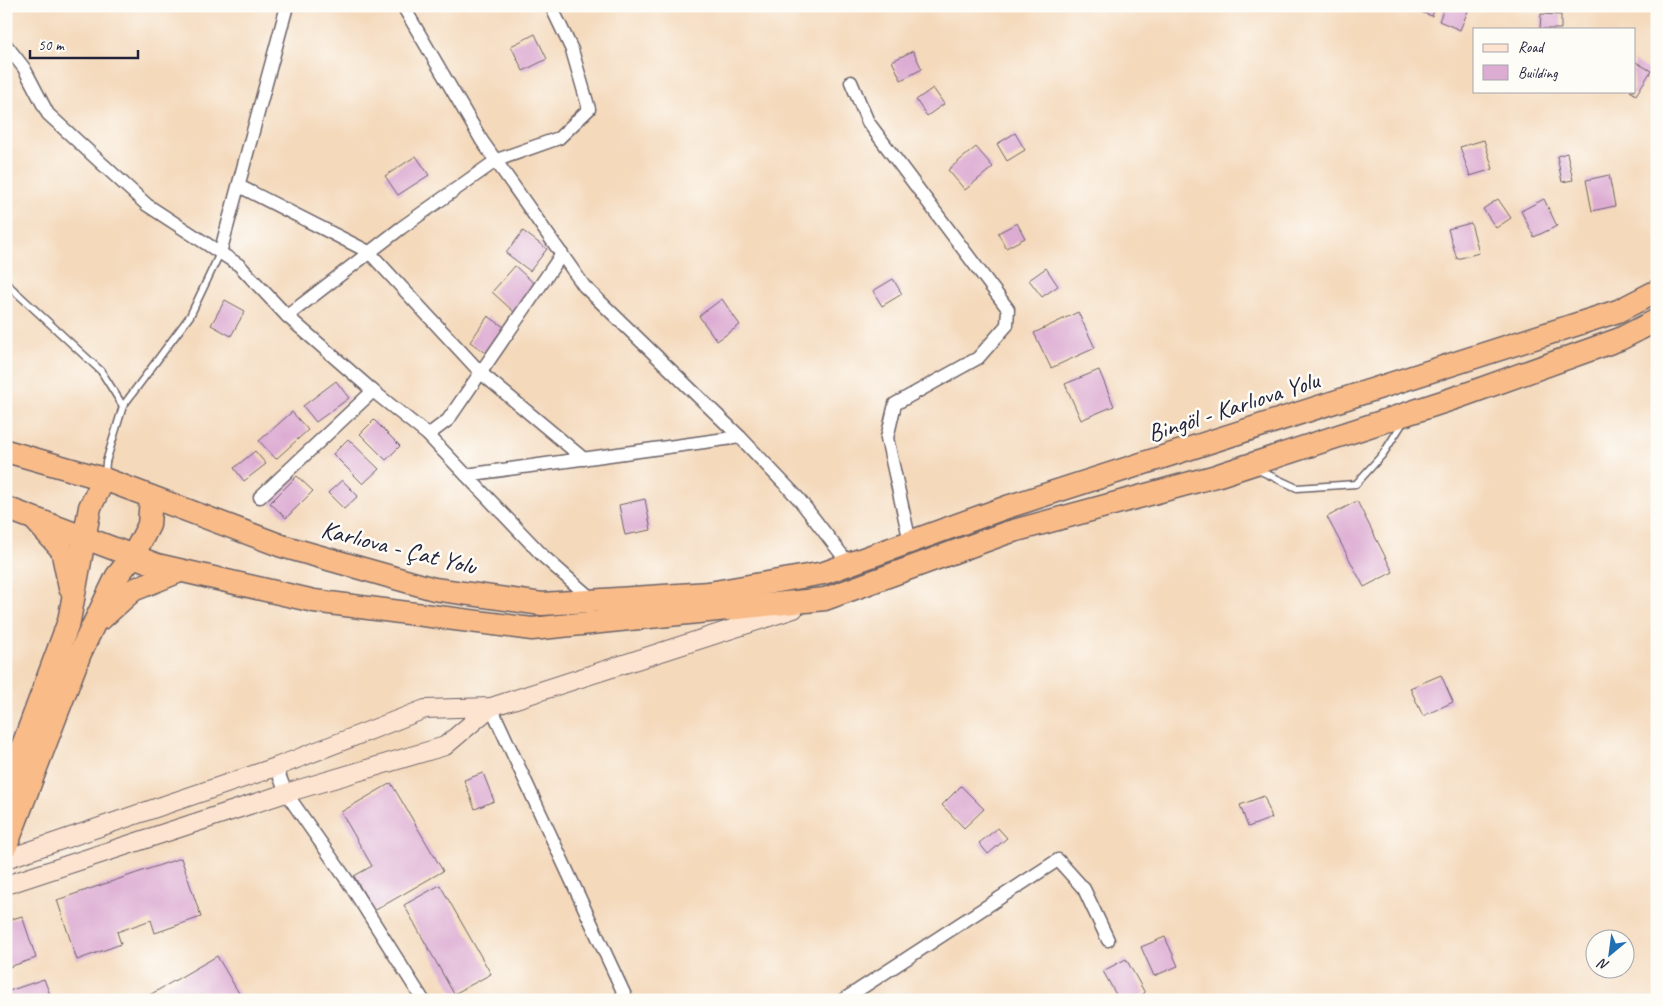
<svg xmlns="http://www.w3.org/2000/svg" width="1663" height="1006" font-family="Caveat,sans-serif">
  <rect width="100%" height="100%" fill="#fdfcf7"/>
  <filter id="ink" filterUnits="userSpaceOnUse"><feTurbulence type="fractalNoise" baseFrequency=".02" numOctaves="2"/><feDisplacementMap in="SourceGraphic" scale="10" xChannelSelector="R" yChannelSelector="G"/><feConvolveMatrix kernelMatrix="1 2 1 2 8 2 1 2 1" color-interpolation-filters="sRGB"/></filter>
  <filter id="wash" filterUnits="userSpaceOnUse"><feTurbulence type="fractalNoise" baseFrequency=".0096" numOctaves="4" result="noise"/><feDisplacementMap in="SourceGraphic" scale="20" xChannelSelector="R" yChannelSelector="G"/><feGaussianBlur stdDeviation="1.12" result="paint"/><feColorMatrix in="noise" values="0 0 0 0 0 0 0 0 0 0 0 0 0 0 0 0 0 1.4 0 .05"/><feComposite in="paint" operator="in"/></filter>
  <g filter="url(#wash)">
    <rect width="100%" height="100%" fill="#f4d9bb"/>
    <g id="blocks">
      <g fill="#ddacd3">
        <polygon points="1414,6 1436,6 1432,16 1413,9"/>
        <polygon points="1445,6 1470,6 1460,30 1439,21"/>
        <polygon points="1541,14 1561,15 1561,29 1540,29"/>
        <polygon points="535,34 547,59 523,71 511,46"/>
        <polygon points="913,51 922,69 901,80 892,61"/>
        <polygon points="1634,61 1651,71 1636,95 1630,91 1634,91"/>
        <polygon points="933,88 944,104 927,116 916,100"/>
        <polygon points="1015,133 1025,150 1007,161 997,144"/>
        <polygon points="1484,140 1493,169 1470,176 1460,147"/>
        <polygon points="976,147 993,167 965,190 948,170"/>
        <polygon points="1567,153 1573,180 1562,182 1557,156"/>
        <polygon points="416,156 429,175 398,195 385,176"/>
        <polygon points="1657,158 1657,179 1650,161"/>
        <polygon points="1609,175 1615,206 1592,211 1586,180"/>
        <polygon points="1498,199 1511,218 1496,228 1483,209"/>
        <polygon points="1544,199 1557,226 1534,237 1521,211"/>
        <polygon points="1017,223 1025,238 1006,248 998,233"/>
        <polygon points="1471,223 1479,253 1457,259 1448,229"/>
        <polygon points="523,231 547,249 530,271 506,253"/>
        <polygon points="515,266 537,286 514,312 492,292"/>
        <polygon points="1046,268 1058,286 1042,297 1029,280"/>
        <polygon points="893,279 902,294 882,306 873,291"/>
        <polygon points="722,299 740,325 717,341 699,316"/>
        <polygon points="225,300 245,311 231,336 211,325"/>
        <polygon points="1078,312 1095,348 1051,368 1034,333"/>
        <polygon points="488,316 504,327 486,353 470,342"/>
        <polygon points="1099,370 1114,406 1081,420 1065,384"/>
        <polygon points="336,381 349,398 316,422 303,406"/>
        <polygon points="292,412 308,430 276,459 259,441"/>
        <polygon points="374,420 400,446 386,460 360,434"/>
        <polygon points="348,439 379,469 363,484 333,454"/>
        <polygon points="255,451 266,464 244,481 234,468"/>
        <polygon points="297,476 313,491 286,518 270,503"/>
        <polygon points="342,480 358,496 344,509 328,493"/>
        <polygon points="645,499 651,530 625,535 619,505"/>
        <polygon points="1357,501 1393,572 1364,587 1327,517"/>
        <polygon points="1441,675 1453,702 1423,716 1410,688"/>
        <polygon points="483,773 494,801 475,809 464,780"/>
        <polygon points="391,783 443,871 374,911 354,876 372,866 341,812"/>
        <polygon points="961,786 984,809 964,828 942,805"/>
        <polygon points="1264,796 1272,818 1248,827 1240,805"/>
        <polygon points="998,828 1007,838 988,854 979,843"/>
        <polygon points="181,858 201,917 155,933 151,920 117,932 121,944 77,960 57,900"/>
        <polygon points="440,885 491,974 454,994 404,905"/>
        <polygon points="22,916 36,958 6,968 6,921"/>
        <polygon points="1165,937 1178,966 1154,976 1141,947"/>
        <polygon points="217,956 243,1000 223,1000 220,995 211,1000 141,1000"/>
        <polygon points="1126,959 1145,993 1133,1000 1119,1000 1103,971"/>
        <polygon points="44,979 52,1000 6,1000 6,992"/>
      </g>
    </g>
  </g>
  <g filter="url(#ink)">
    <use href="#blocks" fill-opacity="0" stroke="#6c6268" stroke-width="1"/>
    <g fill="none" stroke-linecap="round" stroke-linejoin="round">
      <defs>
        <g id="lane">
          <polyline points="6,283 101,371 123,406 106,462 105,475"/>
          <polyline points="123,406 190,316 220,253"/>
          <polyline points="1256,469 1297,488 1356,484 1383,454 1404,421"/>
        </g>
        <g id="street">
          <polyline points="403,6 482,141 584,286 740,437 798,498 849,564"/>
          <polyline points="551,6 572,50 589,109 559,138 497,160 401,228 287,316 373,391 428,435 544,557 594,601"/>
          <polyline points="6,45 24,68 48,114 147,205 239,265 287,316"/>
          <polyline points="851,82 868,122 1008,309 1007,325 978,358 895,404 887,438 910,542"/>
          <polyline points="239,186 369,252 481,373 584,459"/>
          <polyline points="220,253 287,6"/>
          <polyline points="428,435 448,420 562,254"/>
          <polyline points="466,475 740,437"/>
          <polyline points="260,497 373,391"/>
          <polyline points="491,707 627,1000"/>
          <polyline points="276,767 286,793 349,883 423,1000"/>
          <polyline points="843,1000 1058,860 1084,889 1108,940"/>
        </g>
        <g id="secondary">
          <polyline points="6,859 276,767 425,709 491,707 794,609"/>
          <polyline points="6,885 286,793 445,746 491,707"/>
        </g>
        <g id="highway">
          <polyline points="6,451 104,479 282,546 434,589 542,604 709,593 824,573 1007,507 1618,311 1657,291"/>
          <polyline points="6,508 157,565 314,601 532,629 825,599 1006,533 1216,476 1461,396 1620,339 1657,320"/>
          <polyline points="36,521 62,550 70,588"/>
          <polyline points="102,618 133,590 180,571"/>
          <polyline points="6,791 69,621 90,507 104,479"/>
          <polyline points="6,846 80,653 117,576 133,556 149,525 151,497"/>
        </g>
      </defs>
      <use href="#lane" stroke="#6c6268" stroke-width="9"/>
      <use href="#street" stroke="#6c6268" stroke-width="15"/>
      <use href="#secondary" stroke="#6c6268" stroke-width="20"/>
      <use href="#highway" stroke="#6c6268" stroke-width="25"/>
      <use href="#lane" stroke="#fff" stroke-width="6"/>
      <use href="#street" stroke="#fff" stroke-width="12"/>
      <use href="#secondary" stroke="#fde4d0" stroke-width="18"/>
      <use href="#highway" stroke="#f9bc89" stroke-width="22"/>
    </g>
  </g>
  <g text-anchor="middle" stroke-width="5" stroke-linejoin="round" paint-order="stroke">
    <g font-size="25" fill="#22223b" stroke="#fdfcf7">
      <text transform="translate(1233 406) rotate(-18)" y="9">Bingöl - Karlıova Yolu</text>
      <text transform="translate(399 547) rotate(14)" y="9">Karlıova - Çat Yolu</text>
    </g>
  </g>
  <rect width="1663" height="1006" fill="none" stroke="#fdfcf7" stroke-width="25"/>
  <rect x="1473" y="28" width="162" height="65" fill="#fdfcf7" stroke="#a5a5ac"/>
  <rect x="1483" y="44" width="25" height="8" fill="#fde4d0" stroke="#a5a5ac"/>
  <text x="1518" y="52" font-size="15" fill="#22223b">Road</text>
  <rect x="1483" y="65" width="25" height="15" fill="#ddacd3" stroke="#a5a5ac"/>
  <text x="1518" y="78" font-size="15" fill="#22223b">Building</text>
  <g transform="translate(1610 954) rotate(209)"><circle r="24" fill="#fdfcf7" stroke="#a5a5ac"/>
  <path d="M0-4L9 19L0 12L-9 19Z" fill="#1f6fb2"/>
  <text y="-8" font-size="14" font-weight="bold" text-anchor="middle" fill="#22223b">N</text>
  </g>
  <path d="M30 50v8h108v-8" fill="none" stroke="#22223b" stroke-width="2.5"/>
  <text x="38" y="50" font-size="15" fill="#22223b" stroke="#fdfcf7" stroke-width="4" paint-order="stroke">50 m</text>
</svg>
